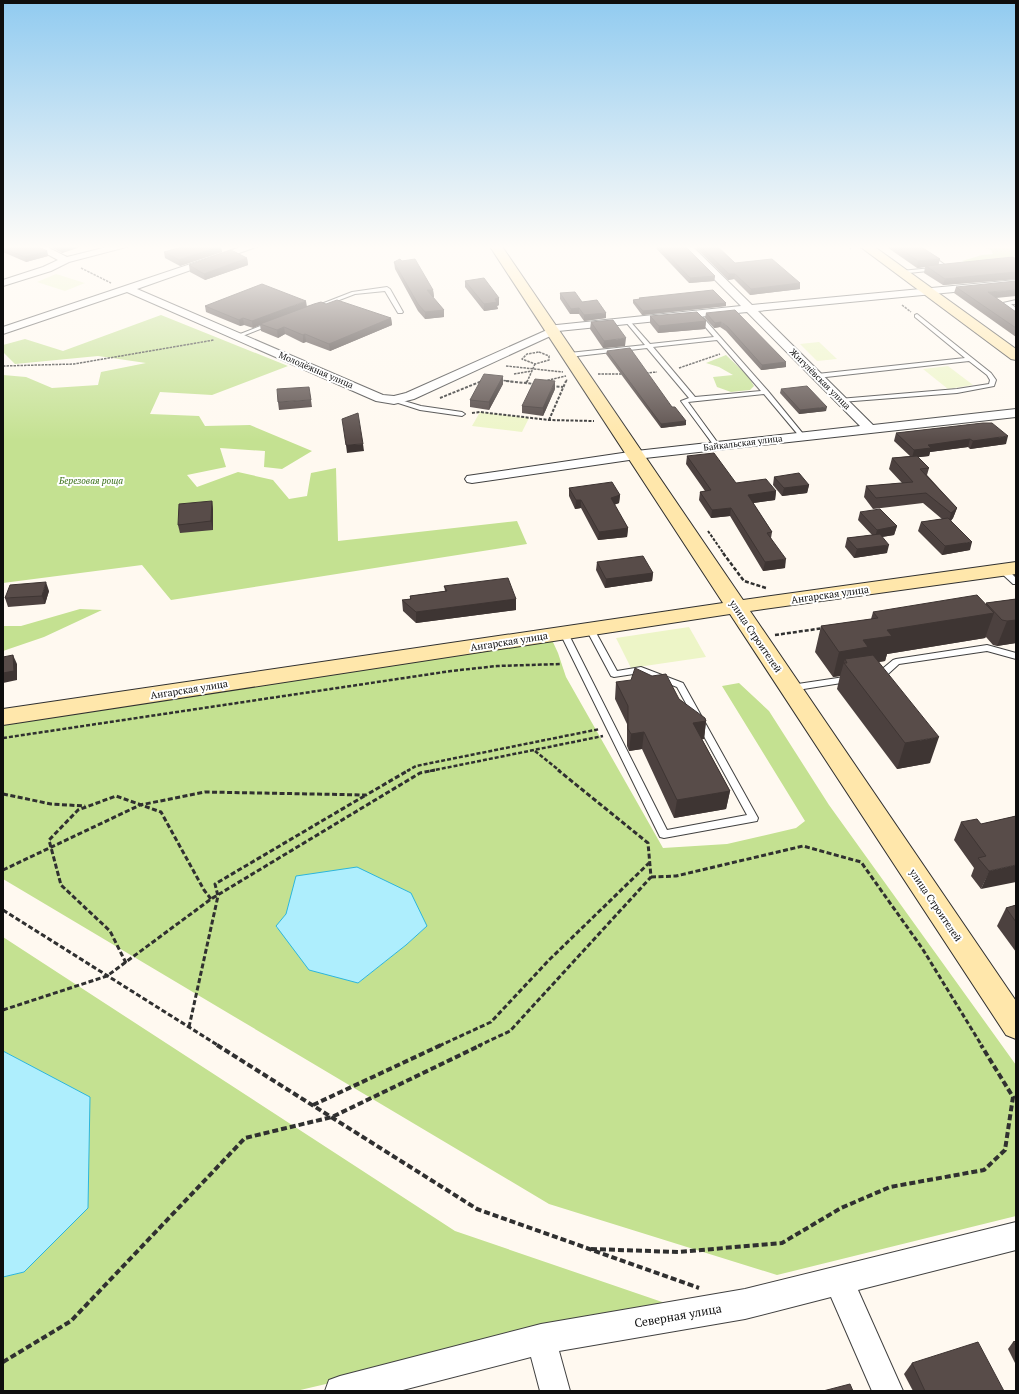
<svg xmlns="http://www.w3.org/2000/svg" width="1019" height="1394" font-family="'PT Serif',serif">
  <rect width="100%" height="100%" fill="#fff9f0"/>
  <g fill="#c4e191" fill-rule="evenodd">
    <polygon points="979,245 1016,245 1016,256 967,263 962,261 982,255 993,254 991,250"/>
    <polygon points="161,315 288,366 212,395 160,392 150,414 199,416 205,426 250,425 312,451 282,469 264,467 265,451 220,448 226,467 187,475 197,487 238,472 273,480 289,499 307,496 311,473 336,468 338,541 517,521 527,544 171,600 142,565 3,583 3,375 26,377 52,388 98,385 101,372 146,363 98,356 15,364 3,352 3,345 25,339 63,351"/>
    <polygon points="726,355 748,376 754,386 750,390 731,392 717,387 713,377 733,375 719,367 706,363"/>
    <polygon points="80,609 102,610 44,637 3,651 3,626 21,626"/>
    <path d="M552,640L558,653L566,677L663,848L727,844L796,828L805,821L722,686L739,683L769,711L829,805L1016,1065V1216L777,1275L549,1204L3,879V725ZM286,914L427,926L406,945L358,983L276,927Z"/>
    <polygon points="3,937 455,1231 668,1304 296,1391 3,1391 3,1277 24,1272 90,1098 3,1051"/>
  </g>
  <g fill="#edf5c7">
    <polygon points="56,274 85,283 65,291 37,282"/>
    <polygon points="819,342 837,359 817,361 800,344"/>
    <polygon points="948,366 973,385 948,389 923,369"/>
    <polygon points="480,412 529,418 522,432 472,426"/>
    <polygon points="689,627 706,657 631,668 616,638"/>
  </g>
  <g fill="#aeeefd" stroke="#2cb6dc">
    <polygon points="357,867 411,893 427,926 406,945 358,983 309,970 276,926 286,914 296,876"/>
    <polygon points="3,1051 90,1097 88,1208 24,1272 3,1277"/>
  </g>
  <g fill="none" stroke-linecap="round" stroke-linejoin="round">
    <defs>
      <g id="lane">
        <polygon points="912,245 918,245 949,268 947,269 899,274 899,272 901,271 942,267"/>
        <polygon points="387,287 390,289 403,312 402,313 398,313 385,291 355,294 316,309 311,308 352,292"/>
        <polygon points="1016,300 1016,304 1011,304 1016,308 1016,312 1003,303"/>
        <path d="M695,313H699L768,391L804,435V437H800L764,394L688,402L720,446L719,447H715L681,401L689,398L647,348L569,357L566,355L569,353L645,345L625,321L628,319L650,344L714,337L695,315ZM717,340L761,391L695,397L653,347Z"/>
        <polygon points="917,314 991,373 996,380 994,386 957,393 841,402 839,401 839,399 957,389 989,384 990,380 987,375 969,361 817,378 814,376 817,374 965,358 915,317 915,315"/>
        <polygon points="268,323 273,324 240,337 235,336"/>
        <polygon points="394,398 421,406 462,412 465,414 462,416 420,410 392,401 391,400"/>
        <polygon points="1000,568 1006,568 1016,578 1016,584 1013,584 1000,572 999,570"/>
        <polygon points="590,626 594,629 617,671 641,667 683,683 758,818 757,821 664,838 660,837 560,633 561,631 564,630 568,633 667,830 747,815 677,687 640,673 614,677 611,676 586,629"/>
        <polygon points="987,645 1016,653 1016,659 987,651 899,664 887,675 884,676 875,677 871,674 872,672 881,670 893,660 896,659"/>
        <polygon points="851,676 854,677 855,679 854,681 791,691 787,688 791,685"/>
      </g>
      <g id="street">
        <polygon points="30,245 43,245 67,257 115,245 134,245 69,262 51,271 3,286 3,280 43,267 58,260"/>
        <polygon points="247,245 262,245 137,289 383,395 394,396 406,393 547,330 547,326 741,306 680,245 691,245 752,305 1016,280 1016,286 758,311 873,425 1016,409 1016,417 636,459 472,483 467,482 465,479 467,476 636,451 860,426 747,312 558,331 557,333 414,399 394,404 376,401 127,292 3,334 3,327"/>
        <polygon points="1016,1222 1016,1250 858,1290 903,1391 872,1391 831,1297 745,1319 559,1351 570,1391 540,1391 531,1357 399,1391 325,1391 329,1380 340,1376 541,1324 745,1289"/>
      </g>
      <g id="secondary">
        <polygon points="489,245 501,245 743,600 1016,562 1016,574 750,611 1016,1001 1016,1039 1006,1035 730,614 3,725 3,709 723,603"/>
        <polygon points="858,245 872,245 1016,349 1016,360 1011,359"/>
      </g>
    </defs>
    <use href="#lane" stroke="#414141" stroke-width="2"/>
    <use href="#street" stroke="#414141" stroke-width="2"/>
    <use href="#secondary" stroke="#303030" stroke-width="2"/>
    <g stroke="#303030" stroke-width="1.5" stroke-dasharray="2.5 1" stroke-linecap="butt">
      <polyline points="847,245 851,249"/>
      <polyline points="81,268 111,283"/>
      <polyline points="902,305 911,312"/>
      <polygon points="539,352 549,356 549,360 535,364 522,359 527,354"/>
      <polyline points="3,366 74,364 214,340"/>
      <polyline points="506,366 563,372"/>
      <polyline points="679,368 720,354"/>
      <polyline points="646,373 657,372"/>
      <polyline points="514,374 532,371"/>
      <polyline points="598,374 623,374"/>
      <polyline points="500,380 514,382"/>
      <polyline points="544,381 566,376"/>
      <polyline points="480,382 482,381"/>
      <polyline points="527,382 535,364"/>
      <polyline points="566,382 567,379"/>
    </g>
    <g stroke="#303030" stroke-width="2" stroke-dasharray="3 1.5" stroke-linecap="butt">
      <polyline points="506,381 535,384"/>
      <polyline points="544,381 546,381"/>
      <polyline points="526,383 527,381"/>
      <polyline points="552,386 563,387"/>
      <polyline points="440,398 482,381"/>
      <polyline points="472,413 480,412 549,420 594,421"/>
      <polyline points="549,420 566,381"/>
      <polyline points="708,531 724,554"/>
    </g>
    <g stroke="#303030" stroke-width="2.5" stroke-dasharray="4 2" stroke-linecap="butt">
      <polyline points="723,553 744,581 766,588"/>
      <polyline points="775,635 824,628"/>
      <polyline points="3,738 451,671 497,666 560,664"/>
      <polyline points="535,751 560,771"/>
      <polyline points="407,771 416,766 600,729"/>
      <polyline points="430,771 603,736"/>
    </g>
    <g stroke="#303030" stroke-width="3" stroke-dasharray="5 2.5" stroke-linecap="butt">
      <polyline points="3,794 51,804 85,806"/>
      <polyline points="3,870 140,805 205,792 366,795 409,770"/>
      <polyline points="651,877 676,876 803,846 861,862 922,948 982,1046"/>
      <polyline points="3,910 219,1046"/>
      <polyline points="126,963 110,931 61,885 49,840 78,810 116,796 161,812 204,890 211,899"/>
      <polyline points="3,1010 107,976 211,899 420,773 435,770"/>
      <polyline points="189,1027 218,896 215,884 366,795"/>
      <polyline points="439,1046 491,1022 549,960 649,863"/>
      <polyline points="478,1046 510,1031 651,877 648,843 558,770"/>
    </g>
    <g stroke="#303030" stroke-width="4" stroke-dasharray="6 3" stroke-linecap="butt">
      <polyline points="217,1045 477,1209 699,1288"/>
      <polyline points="313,1105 441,1045"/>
      <polyline points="591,1249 678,1252 782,1243 841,1208 890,1187 984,1170 1005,1150 1013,1097 981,1045"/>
      <polyline points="3,1362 71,1321 245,1138 332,1117 481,1045"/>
    </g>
    <use href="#lane" fill="#fff" fill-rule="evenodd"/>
    <use href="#street" fill="#fff" fill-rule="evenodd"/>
    <use href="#secondary" fill="#ffe7ab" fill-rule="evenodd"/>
  </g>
  <g fill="#4c413f">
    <polygon points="3,245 47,251 48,256 26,262 3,252"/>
    <polygon points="47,245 86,245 62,253"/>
    <polygon points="182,245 220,245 222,252 180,266 165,258 164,252 182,247"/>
    <polygon points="653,245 684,245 715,276 714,281 689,283"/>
    <polygon points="693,245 716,245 735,263 800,283 800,289 750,295 734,279 728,280"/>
    <polygon points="884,245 919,245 940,259 938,265 1016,259 1016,279 943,285 924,273 925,267 917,268"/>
    <polygon points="247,258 248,265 205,280 190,272 189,265"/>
    <polygon points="402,261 433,290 434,297 432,297 444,310 444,317 425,319 418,311 395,269 394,262"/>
    <polygon points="465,281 499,298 499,305 497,306 498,309 484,311 465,287"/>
    <polygon points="956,287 996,298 1016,312 1016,337 954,293"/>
    <polygon points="560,293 582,302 606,318 584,321 579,314 570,314 560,299"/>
    <polygon points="639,298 726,303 726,306 642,315 633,303 633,300 639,299"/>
    <polygon points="326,304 391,318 392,325 330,351 306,342 303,343 285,334 278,338 261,331 260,325 253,328 244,325 240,326 206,312 205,306 306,306"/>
    <polygon points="706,313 786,362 786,367 761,370 726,331 720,327 714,328 705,318"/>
    <polygon points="650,316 706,321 705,329 658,333 650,323"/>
    <polygon points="591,322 625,346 603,348 590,329"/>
    <polygon points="607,351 672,407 686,421 686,425 661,428 606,354"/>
    <polygon points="503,376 503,384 489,410 470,407 470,400"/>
    <polygon points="555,389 543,416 522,413 522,406"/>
    <polygon points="781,389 826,411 799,414 780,393"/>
    <polygon points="311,400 312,407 279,410 278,402"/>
    <polygon points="983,423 1006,444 970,449 968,447 930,452 929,456 918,457 929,468 927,475 957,508 953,518 951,521 970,550 942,555 918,531 921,522 942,519 923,503 873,509 864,497 866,486 902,483 889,469 892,458 910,456 894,441 896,433"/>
    <polygon points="687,456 736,483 776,491 775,500 753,503 772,532 771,538 785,568 763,571 730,516 711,518 699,500 700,492 705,491 686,464"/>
    <polygon points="774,477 809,485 807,493 782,496 773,485"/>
    <polygon points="569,488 620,495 619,503 614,505 628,528 627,537 598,540 581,508 575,509 569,496"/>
    <polygon points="212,501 213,510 213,530 180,533 178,525"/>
    <polygon points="860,512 897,526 894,535 882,537 887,553 854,558 845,547 847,538 872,535 858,520"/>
    <polygon points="597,562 653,573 652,581 605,588 596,570"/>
    <polygon points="444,586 516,599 516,610 416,623 403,611 402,600 410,599 410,596 445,591"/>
    <polygon points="49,591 45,604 8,607 5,598"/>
    <polygon points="1016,599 1016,643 997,646 993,645 986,637 985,638 887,654 885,661 879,662 930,763 897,769 837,689 840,676 833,677 815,652 821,626 871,619 873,612 986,604 986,603"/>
    <polygon points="616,682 679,699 706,721 704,739 702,739 730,791 726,809 674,818 642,749 629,751 627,746 627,724 615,699"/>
    <polygon points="1016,816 981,889 971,876 974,868 954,840 961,822 981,824"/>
    <polygon points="1016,905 1016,952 997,926 1006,908"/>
    <polygon points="1016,1341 1016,1365 1008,1349 1013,1342"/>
    <polygon points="912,1363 1004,1391 913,1391 904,1374"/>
  </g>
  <g fill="#3e3533">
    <polygon points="68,245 86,245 62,253 60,248"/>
    <polygon points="221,246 222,252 180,266 179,260"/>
    <polygon points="47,251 48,256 26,262 25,257"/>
    <polygon points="247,258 248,265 205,280 204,274"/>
    <polygon points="940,259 938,266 926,266 925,267 917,268 918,261"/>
    <polygon points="1016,272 1016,279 943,285 945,279"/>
    <polygon points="729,274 735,274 734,279 728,280"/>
    <polygon points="715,276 714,281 689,283 690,278"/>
    <polygon points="800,283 800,289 750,295 751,289"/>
    <polygon points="427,290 433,290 434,297 427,297"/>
    <polygon points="1016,290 1016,296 986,299 988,292"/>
    <polygon points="499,298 499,305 497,306 498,309 484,311 484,304 495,299"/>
    <polygon points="306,301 307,307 260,324 260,325 253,328 252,321"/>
    <polygon points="726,303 726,306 642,315 643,311"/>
    <polygon points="579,308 579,314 570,314 571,309"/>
    <polygon points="444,310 444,317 425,319 425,312"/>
    <polygon points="606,313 606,318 584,321 584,315"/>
    <polygon points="243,318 244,325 240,326 239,320"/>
    <polygon points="391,318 392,325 330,351 329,344"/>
    <polygon points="706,321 705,329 658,333 659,326"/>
    <polygon points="721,322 720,327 714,328 715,323"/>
    <polygon points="284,327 285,334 278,338 277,330"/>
    <polygon points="305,334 306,342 303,343 303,335"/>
    <polygon points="626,338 625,346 603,348 604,341"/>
    <polygon points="786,362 786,367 761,370 762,365"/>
    <polygon points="503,376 503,384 489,410 489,402"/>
    <polygon points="555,381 555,389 543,416 543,408"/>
    <polygon points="827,407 826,411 799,414 800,410"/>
    <polygon points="686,421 686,425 661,428 661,424"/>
    <polygon points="1008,436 1006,444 970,449 973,441"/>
    <polygon points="970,439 968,447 930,452 929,456 912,458 914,450 928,445"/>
    <polygon points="363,444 364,451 347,453 346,445"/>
    <polygon points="809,485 807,493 782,496 784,488"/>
    <polygon points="776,491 775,500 746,504 748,495"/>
    <polygon points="620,495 619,503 610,506 611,498"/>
    <polygon points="576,500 581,500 581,508 575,509"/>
    <polygon points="212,501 213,510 213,530 211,521"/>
    <polygon points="731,508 730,516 711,518 712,510"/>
    <polygon points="957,508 953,518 948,524 951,513"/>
    <polygon points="897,526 894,535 875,538 877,530"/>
    <polygon points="628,528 627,537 598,540 599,532"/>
    <polygon points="972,542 970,550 942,555 945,546"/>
    <polygon points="889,545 887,553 854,558 857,549"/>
    <polygon points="786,559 785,568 763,571 765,562"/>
    <polygon points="653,573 652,581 605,588 606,579"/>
    <polygon points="46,582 49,591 45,604 42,596"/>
    <polygon points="516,599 516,610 416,623 416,612"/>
    <polygon points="994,613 985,638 887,654 885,661 864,664 847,663 845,659 840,676 833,677 839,652 863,640 887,630"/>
    <polygon points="1016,620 1016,643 997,646 1007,621"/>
    <polygon points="13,655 17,664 17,680 3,683 3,673"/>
    <polygon points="706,721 704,739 691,741 693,723"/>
    <polygon points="644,732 642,749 629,751 631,734"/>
    <polygon points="939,737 930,763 897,769 905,743"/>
    <polygon points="730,791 726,809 674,818 677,800"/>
    <polygon points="1016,865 1016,882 981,889 989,871"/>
  </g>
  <g fill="#584c49" stroke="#3e3533">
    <polygon points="3,245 35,245 47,251 25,257 3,248"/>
    <polygon points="56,245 68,245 60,248"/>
    <polygon points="185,245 220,245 221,246 179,260 164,252 186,246"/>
    <polygon points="658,245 684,245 715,276 690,278"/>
    <polygon points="699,245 716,245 735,263 772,259 800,283 751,289 735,274 729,274"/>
    <polygon points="895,245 918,245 940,259 918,261"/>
    <polygon points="231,250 247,258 204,274 189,265"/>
    <polygon points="1013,257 1016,259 1016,272 945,279 926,266"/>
    <polygon points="400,259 402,261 415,259 433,290 427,290 444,310 425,312 418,304 394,262"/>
    <polygon points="484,278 499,298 495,299 497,302 484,304 465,281"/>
    <polygon points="1016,281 1016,290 988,292 1016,312 1016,328 956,287"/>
    <polygon points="262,284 306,301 252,321 243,318 239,320 205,306"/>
    <polygon points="713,290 726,303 643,311 633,300 640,299 639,298"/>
    <polygon points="575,292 582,302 597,300 606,313 584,315 579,308 571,309 560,293"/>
    <polygon points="337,300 391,318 329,344 305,334 303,335 284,327 277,330 260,324 314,304 321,302 326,304"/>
    <polygon points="735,310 786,362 762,365 727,326 721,322 715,323 706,313"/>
    <polygon points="697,312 706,321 659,326 650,316"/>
    <polygon points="613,320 626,338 604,341 591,322"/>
    <polygon points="630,348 672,407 675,407 686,421 661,424 607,351"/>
    <polygon points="484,374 503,376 489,402 470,400"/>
    <polygon points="535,379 555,381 543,408 522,406"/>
    <polygon points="807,386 827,407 800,410 781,389"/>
    <polygon points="309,387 311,400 278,402 277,389"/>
    <polygon points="358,413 363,444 346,445 342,419"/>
    <polygon points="983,423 992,423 1008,436 973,441 970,439 928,445 931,448 914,450 896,433"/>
    <polygon points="714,453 736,483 766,479 776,491 748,495 772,532 767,533 786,559 765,562 731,508 712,510 700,492 711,490 687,456"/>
    <polygon points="917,456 929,468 920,469 957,508 951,513 926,493 876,498 866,486 913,482 892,458"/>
    <polygon points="799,473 809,485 784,488 774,477"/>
    <polygon points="612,482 620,495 611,498 628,528 599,532 581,500 576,500 569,488"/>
    <polygon points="212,501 211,521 178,525 179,504"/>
    <polygon points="880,509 897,526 877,530 860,512"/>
    <polygon points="948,518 972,542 945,546 921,522"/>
    <polygon points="880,534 889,545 857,549 847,538"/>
    <polygon points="643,556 653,573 606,579 597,562"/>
    <polygon points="508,578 516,599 416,612 402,600 411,599 410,596 447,591 444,586"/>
    <polygon points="46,582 42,596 5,598 10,585"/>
    <polygon points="977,595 994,613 887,630 892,636 863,640 868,647 839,652 821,626 878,618 873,612"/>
    <polygon points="1016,599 1016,620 1007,621 1002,620 986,603"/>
    <polygon points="13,655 14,671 3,673 3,657"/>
    <polygon points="873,655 939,737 905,743 844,663 847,663 845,659"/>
    <polygon points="635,668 652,676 666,674 679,699 705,718 706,721 693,723 730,791 677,800 644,732 631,734 628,729 628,706 616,682 631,680"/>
    <polygon points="1016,816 1016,865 989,871 978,858 986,856 961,822 977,819 981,824"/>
    <polygon points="1016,905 1016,922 1006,908"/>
    <polygon points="1016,1341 1016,1346 1013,1342"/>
    <polygon points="978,1342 1004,1391 925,1391 912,1363"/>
    <polygon points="850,1384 853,1391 823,1391"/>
  </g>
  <linearGradient id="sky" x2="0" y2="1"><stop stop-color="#91cbf0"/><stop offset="0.56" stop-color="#fffcf8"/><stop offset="1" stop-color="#fffcf8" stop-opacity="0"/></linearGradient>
  <rect width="1019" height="441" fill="url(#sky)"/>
  <g text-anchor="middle" stroke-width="4" stroke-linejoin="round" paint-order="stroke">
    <g font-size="9" fill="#0e0e0e" stroke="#fff">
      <text transform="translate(316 370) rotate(23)" y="3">Молодёжная улица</text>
      <text transform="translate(820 379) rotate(45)" y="3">Жигулёвская улица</text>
      <text transform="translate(743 443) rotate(-7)" y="3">Байкальская улица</text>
    </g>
    <g font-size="9" font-style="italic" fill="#386e17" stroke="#fff">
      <text x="91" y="484">Березовая роща</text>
    </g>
    <g font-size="10" fill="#0e0e0e" stroke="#fff">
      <text transform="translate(830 594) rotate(-8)" y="4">Ангарская улица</text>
      <text transform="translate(756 636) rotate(56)" y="4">улица Строителей</text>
      <text transform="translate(509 641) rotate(-9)" y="4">Ангарская улица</text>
      <text transform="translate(189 689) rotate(-9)" y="4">Ангарская улица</text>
      <text transform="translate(936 905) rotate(56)" y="4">улица Строителей</text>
    </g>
    <g font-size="12" fill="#0e0e0e" stroke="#fff">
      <text transform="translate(678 1316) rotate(-10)" y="4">Северная улица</text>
    </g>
  </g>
  <rect width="1019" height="1394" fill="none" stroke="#0e0e0e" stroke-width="8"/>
</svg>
